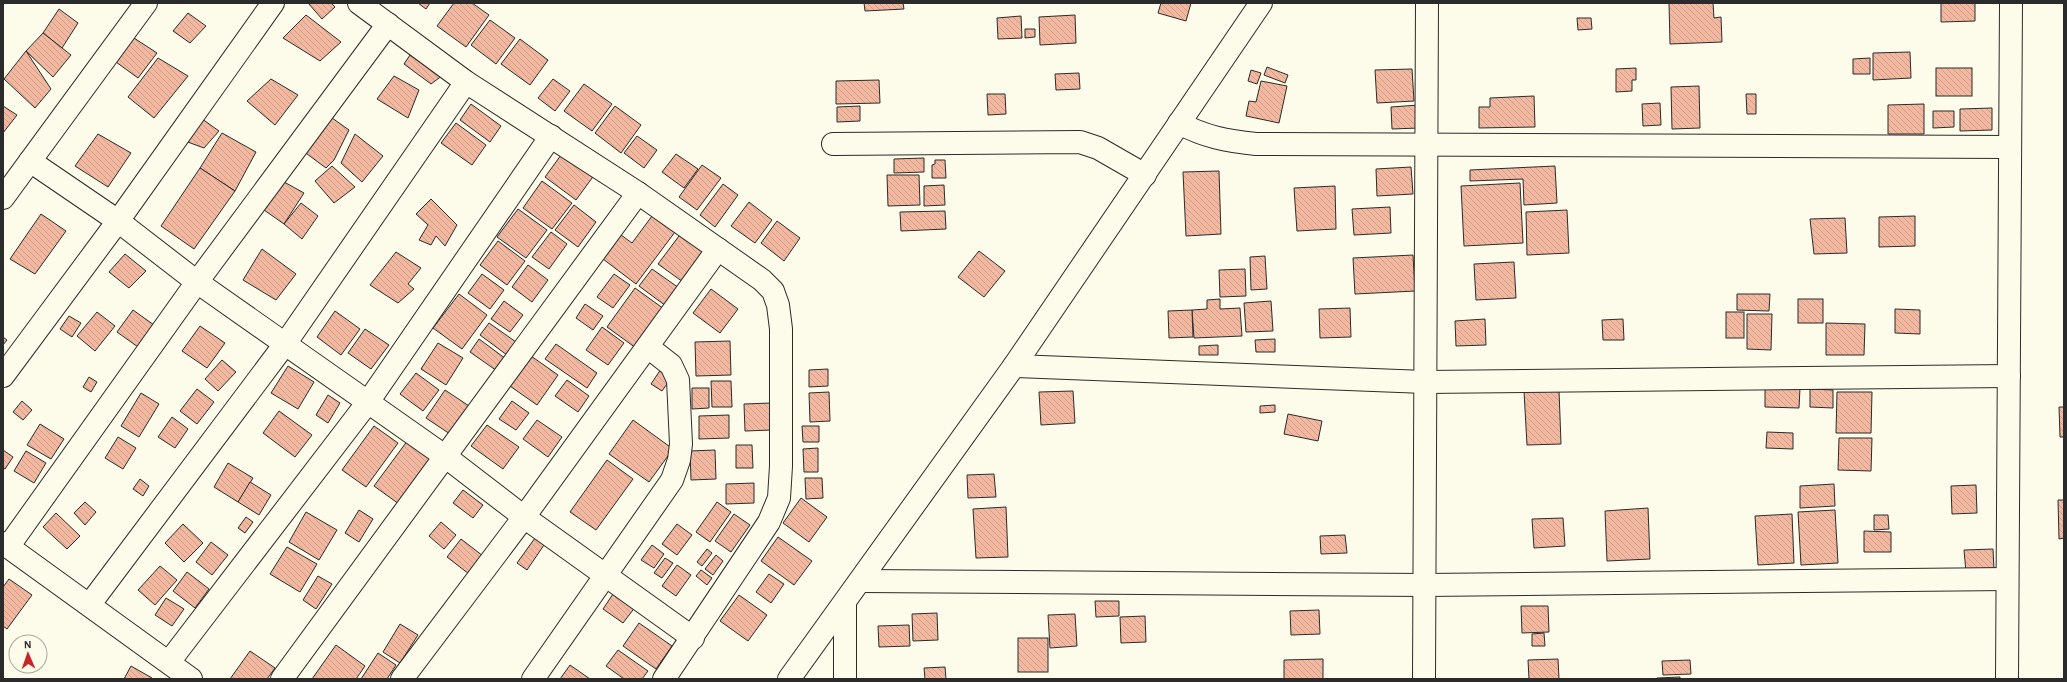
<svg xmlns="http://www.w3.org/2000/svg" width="2067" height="682" font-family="'Alegreya Sans',sans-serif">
  <defs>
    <pattern id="building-back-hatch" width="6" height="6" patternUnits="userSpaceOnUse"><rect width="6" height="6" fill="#f2b8a0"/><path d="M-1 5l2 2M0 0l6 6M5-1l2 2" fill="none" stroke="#d09e8a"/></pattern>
  </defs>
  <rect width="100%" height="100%" fill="#fdfbea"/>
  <g fill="url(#building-back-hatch)" stroke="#2b2b2b">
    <polygon points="308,3 331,3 335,7 322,19"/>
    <polygon points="418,3 430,3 426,9"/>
    <polygon points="454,3 472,3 489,15 466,47 437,26"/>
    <polygon points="864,3 903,3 904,9 865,11"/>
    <polygon points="1161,3 1191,3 1186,21 1158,13"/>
    <polygon points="1669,3 1713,3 1714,18 1721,17 1722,42 1670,44"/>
    <polygon points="1941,3 1975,3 1975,21 1941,22"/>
    <polygon points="59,9 78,23 62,48 43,33"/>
    <polygon points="188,13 206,26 190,43 173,31"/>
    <polygon points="306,15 341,42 320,61 283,38"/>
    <polygon points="1075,15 1076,43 1040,45 1039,17"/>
    <polygon points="1021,16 1022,38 998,39 997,18"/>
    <polygon points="1577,18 1591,18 1592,29 1578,30"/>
    <polygon points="490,20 515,38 496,64 471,45"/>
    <polygon points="1025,29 1035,29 1035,37 1025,38"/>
    <polygon points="43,33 71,55 53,77 26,51"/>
    <polygon points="134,38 157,53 138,78 116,62"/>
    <polygon points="520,39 548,60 530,85 501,64"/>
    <polygon points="26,51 51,89 35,108 4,79"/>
    <polygon points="412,52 443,75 431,84 404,64"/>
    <polygon points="1910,52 1911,78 1873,80 1873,53"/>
    <polygon points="158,58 188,76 154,118 128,97"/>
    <polygon points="1870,58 1870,74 1853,74 1853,59"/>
    <polygon points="1267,67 1288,75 1285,83 1264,75"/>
    <polygon points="1636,68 1636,80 1632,80 1632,91 1616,92 1616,69"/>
    <rect x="1936" y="68" width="36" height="28"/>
    <polygon points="1412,69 1414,101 1377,103 1375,70"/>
    <polygon points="1251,70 1261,73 1257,84 1248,81"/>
    <polygon points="1079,73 1080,89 1056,90 1055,74"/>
    <polygon points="394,76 419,90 408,118 377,99"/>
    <polygon points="271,79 298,95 275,125 247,101"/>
    <polygon points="553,79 570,91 555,111 538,98"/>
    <polygon points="879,80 880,103 836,104 836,81"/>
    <polygon points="1261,81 1287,86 1279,123 1246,116 1249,101 1256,102"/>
    <polygon points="584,84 612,104 592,131 564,111"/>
    <polygon points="1699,86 1700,128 1672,129 1671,87"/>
    <polygon points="987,94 1005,94 1006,114 988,115"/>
    <polygon points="1746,94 1756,94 1756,114 1747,114"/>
    <polygon points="1534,96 1535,127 1479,128 1479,107 1490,107 1490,98"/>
    <polygon points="1660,103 1661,125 1643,126 1642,104"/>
    <polygon points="471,104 501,126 490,142 460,120"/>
    <polygon points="1924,104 1924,134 1888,134 1888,105"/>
    <polygon points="1419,105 1419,128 1392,129 1391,107"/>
    <polygon points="3,106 17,115 3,133"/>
    <polygon points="615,106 641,125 621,153 595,133"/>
    <polygon points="860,106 860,121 837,122 837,107"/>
    <polygon points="1992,108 1992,130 1960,131 1960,109"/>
    <polygon points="1933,111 1954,111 1954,127 1933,128"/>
    <polygon points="325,113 349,130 334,160 326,168 299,148"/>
    <polygon points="198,116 219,131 204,148 185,141"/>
    <polygon points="456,123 486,145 472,165 441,143"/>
    <polygon points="222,133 256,152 235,191 200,168"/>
    <polygon points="98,134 131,153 108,187 75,166"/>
    <polygon points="355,134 383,156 362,182 341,163"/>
    <polygon points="637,136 657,150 644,168 624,153"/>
    <polygon points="564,151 595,174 576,200 545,177"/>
    <polygon points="676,154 698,169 684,188 662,172"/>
    <polygon points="924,158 924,172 894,173 894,159"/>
    <polygon points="935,160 945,160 946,178 932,178 932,165 935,164"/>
    <polygon points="702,165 721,178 697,210 679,197"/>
    <polygon points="332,166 355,187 334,203 315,181"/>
    <polygon points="1555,166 1557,203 1524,205 1523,179 1470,181 1470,170"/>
    <polygon points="1411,167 1413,194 1377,196 1376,169"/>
    <polygon points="200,168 235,191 194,249 161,226"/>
    <polygon points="1219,171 1221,234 1186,236 1183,172"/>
    <polygon points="887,175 919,175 920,205 888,206"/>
    <polygon points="277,178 304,193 284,224 257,205"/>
    <polygon points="542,181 572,203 552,229 523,208"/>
    <polygon points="1520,183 1523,243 1464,246 1461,186"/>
    <polygon points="723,184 738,195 715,227 700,215"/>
    <polygon points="944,185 945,205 924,206 924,186"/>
    <polygon points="1335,186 1336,229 1297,231 1294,188"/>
    <polygon points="431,199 457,225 445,246 436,236 431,245 419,240 428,225 416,214"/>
    <polygon points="749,202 772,220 755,243 731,226"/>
    <polygon points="301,203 318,216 302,239 284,224"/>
    <polygon points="574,205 596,222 578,247 555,230"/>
    <polygon points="1390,207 1391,233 1354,235 1352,209"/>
    <polygon points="518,209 547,230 526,258 497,237"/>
    <polygon points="1567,210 1569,253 1527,255 1526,212"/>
    <polygon points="945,211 946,229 901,231 900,212"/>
    <polygon points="655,212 678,228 636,284 603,259 621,235 632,243"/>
    <polygon points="41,214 66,231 35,274 10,259"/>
    <polygon points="1915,216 1915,246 1879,247 1879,217"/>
    <polygon points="1845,218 1847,253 1814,254 1810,219"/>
    <polygon points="777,221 800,238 784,261 761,243"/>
    <polygon points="551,232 567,244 549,269 532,257"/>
    <polygon points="682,232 706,250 683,282 658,264"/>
    <polygon points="498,241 525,261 507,285 480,265"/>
    <polygon points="262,249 296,274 276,300 243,280"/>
    <polygon points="979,251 1005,271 984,297 958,277"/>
    <polygon points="396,252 421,268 408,284 414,289 398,303 370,285"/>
    <polygon points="125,254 146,271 129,288 109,272"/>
    <polygon points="1413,255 1415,291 1355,294 1353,258"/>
    <polygon points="1265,256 1267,289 1251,290 1250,257"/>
    <polygon points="1514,262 1516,298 1476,300 1474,264"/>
    <polygon points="528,265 548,280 532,302 512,287"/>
    <polygon points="652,269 679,288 666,306 639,286"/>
    <polygon points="1245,269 1246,296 1220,297 1219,270"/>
    <polygon points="482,274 504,290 490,309 468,293"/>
    <polygon points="614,274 630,285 613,308 597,297"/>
    <polygon points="635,288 664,309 636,348 607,327"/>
    <polygon points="711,289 738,309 720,333 693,313"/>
    <polygon points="459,294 487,315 462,349 433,328"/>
    <polygon points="1737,294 1770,294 1769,311 1737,310"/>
    <polygon points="1220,299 1220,309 1240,308 1242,336 1194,338 1192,310 1207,309 1207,300"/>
    <rect x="1798" y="299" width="25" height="24"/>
    <polygon points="504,301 523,315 510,332 491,319"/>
    <polygon points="1271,301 1273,331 1246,332 1244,303"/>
    <polygon points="585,304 603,316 593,330 576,318"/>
    <polygon points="1350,308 1351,337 1320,338 1319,309"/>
    <polygon points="1895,309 1920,310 1920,334 1895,333"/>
    <polygon points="133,310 154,325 138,347 117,332"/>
    <polygon points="1192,310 1193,337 1169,338 1168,311"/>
    <polygon points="335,311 360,329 341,355 317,337"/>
    <polygon points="97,312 115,326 95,351 77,336"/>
    <rect x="1726" y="312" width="18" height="26"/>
    <polygon points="1747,314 1772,314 1771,350 1747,349"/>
    <polygon points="69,316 81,323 72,337 60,329"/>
    <polygon points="1485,319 1486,345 1456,346 1455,321"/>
    <polygon points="1623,319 1624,340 1603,340 1602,320"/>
    <polygon points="489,323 516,342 507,355 480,335"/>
    <polygon points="1826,323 1865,324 1864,355 1826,355"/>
    <polygon points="200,326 225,343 207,368 182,351"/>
    <polygon points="602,327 624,343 608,365 586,350"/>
    <polygon points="365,329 389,345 371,369 348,353"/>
    <polygon points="3,337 7,340 3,345"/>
    <polygon points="479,339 506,359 497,371 470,352"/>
    <polygon points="1275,339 1275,352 1256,352 1255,340"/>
    <polygon points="730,341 731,375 696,376 695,342"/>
    <polygon points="438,343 463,358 446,385 421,369"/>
    <polygon points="556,344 597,373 587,388 545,359"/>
    <polygon points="1218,345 1218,355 1199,355 1199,346"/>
    <polygon points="531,356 558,375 537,405 510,386"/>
    <polygon points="222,360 236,372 218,391 205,379"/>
    <polygon points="288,366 314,382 298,409 271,393"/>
    <polygon points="661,369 672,377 662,391 651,384"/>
    <polygon points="828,369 828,386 809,387 809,370"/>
    <polygon points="416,373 439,390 423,411 400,394"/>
    <polygon points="89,377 97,382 91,392 83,387"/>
    <polygon points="567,380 589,396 578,412 555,396"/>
    <polygon points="711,381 731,381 732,407 712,407"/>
    <polygon points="1765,387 1800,388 1799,408 1765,407"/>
    <polygon points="692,388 709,388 709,408 692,409"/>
    <polygon points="197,389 214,402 197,424 180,411"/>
    <polygon points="1810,389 1833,390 1833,408 1810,407"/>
    <polygon points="445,390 469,406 450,434 426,418"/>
    <polygon points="1559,390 1561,444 1527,445 1524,391"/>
    <polygon points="1073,391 1075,423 1041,425 1039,392"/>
    <polygon points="829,392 830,421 810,422 809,393"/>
    <polygon points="1837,392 1872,392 1871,433 1836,433"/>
    <polygon points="141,393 159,404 139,437 121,426"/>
    <polygon points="328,395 340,403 328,423 316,415"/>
    <polygon points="22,401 32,410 23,420 13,412"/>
    <polygon points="512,401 529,413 516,430 499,419"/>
    <polygon points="771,403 772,430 745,431 744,404"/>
    <polygon points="1275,405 1275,412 1260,413 1260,406"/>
    <polygon points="2059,407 2064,407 2064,437 2060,437"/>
    <polygon points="279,411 312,435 295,457 263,433"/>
    <polygon points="1288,414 1322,421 1318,441 1284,434"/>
    <polygon points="729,415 729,438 699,439 699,416"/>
    <polygon points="172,417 188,429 175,448 158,437"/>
    <polygon points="537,420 562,437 548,457 523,439"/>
    <polygon points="633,420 673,449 649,482 609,454"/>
    <polygon points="40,424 64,439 51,459 27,445"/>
    <polygon points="487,425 519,447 503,469 471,446"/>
    <polygon points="374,426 398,443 366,487 342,470"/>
    <polygon points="802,426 819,426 819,442 803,442"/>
    <polygon points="1767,432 1793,433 1793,449 1766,448"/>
    <polygon points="118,437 136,448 123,469 105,458"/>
    <polygon points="1839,438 1872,438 1871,471 1838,470"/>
    <polygon points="408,440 433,458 399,504 374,486"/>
    <polygon points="736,445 752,445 753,468 736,468"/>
    <polygon points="818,448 818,472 804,472 803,449"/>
    <polygon points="3,450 13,457 5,469 3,468"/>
    <polygon points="715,450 716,479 691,480 690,451"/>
    <polygon points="26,451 46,463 34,483 14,471"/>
    <polygon points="607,460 633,479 596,530 570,512"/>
    <polygon points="228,463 253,478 238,502 214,487"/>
    <polygon points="994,474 996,497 968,498 967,475"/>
    <polygon points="805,478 822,478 823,498 806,499"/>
    <polygon points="140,479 149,486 143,496 133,489"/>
    <polygon points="250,482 271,495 259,515 238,502"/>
    <polygon points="754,483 754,503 726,504 726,484"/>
    <polygon points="1834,484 1835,506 1800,508 1800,486"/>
    <polygon points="1976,485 1977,513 1952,514 1951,486"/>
    <polygon points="463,490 483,505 473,518 453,503"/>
    <polygon points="801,498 827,517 809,542 783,523"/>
    <polygon points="2058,500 2064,500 2064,538 2059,539"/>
    <polygon points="85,502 96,512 85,525 74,513"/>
    <polygon points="717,502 731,512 710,542 696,532"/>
    <polygon points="1006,507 1008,557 976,558 973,509"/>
    <polygon points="1648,508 1650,559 1607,561 1605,511"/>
    <polygon points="359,510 373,519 359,542 345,533"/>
    <polygon points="1835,510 1838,563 1801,565 1798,512"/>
    <polygon points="306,512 337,530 319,560 289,542"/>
    <polygon points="56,513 80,536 67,549 43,527"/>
    <polygon points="734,514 750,525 731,552 715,541"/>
    <polygon points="1792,514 1794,563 1758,565 1755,516"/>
    <polygon points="1874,515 1888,515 1889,529 1874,530"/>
    <polygon points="246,517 253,522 245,533 238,528"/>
    <polygon points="1563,518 1565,546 1534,548 1532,519"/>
    <polygon points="441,522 456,535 444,549 429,536"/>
    <polygon points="183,524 203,543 184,562 165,543"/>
    <polygon points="677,524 692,535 677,555 662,544"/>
    <polygon points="1864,531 1891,532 1891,552 1864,552"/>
    <polygon points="1345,535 1347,553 1321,554 1320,536"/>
    <polygon points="778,537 812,561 794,585 761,561"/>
    <polygon points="535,538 544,545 527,570 517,563"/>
    <polygon points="461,539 483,556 469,574 447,557"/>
    <polygon points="211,542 228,555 212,575 196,562"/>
    <polygon points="652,545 664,554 654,568 641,560"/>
    <polygon points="287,547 317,564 300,592 270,574"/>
    <polygon points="707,549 712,553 702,566 697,562"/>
    <polygon points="1993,549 1994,570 1966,572 1964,550"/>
    <polygon points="716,555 723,561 713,575 705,569"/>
    <polygon points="665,558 673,563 662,578 654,573"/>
    <polygon points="677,565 691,575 676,596 662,586"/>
    <polygon points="160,566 177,580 155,605 138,590"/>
    <polygon points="701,570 712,578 707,585 696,576"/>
    <polygon points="187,572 209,589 195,608 173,591"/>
    <polygon points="769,574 784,584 771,603 756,592"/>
    <polygon points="318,576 332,584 316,609 303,600"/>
    <polygon points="9,579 32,595 7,629 3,626 3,587"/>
    <polygon points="615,591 636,606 623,623 603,609"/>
    <polygon points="739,595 767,615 748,641 720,621"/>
    <polygon points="166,598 184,609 172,626 155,615"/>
    <polygon points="1095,601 1119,601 1119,616 1096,617"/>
    <polygon points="1521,606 1548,606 1549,632 1522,633"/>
    <polygon points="1319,610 1320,634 1291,635 1290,611"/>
    <polygon points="937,613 938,640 913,641 912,614"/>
    <polygon points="1075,614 1077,646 1050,648 1048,615"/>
    <polygon points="1145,616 1146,642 1121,643 1120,617"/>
    <polygon points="639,623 672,646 656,669 623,646"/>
    <polygon points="400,624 418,635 400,663 383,652"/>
    <polygon points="909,625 910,646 879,647 878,626"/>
    <polygon points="1544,633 1545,646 1532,646 1532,634"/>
    <rect x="1018" y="638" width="30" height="34"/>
    <polygon points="336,645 365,666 356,679 312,679"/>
    <polygon points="618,650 648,671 642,679 624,679 606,666"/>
    <polygon points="250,651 275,668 267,679 230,679"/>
    <polygon points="378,653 396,665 387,679 361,679"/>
    <polygon points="1323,659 1323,679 1284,679 1284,660"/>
    <polygon points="1558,659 1559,679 1529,679 1528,660"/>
    <polygon points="1690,660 1691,674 1663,675 1662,661"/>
    <polygon points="570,665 590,679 560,679"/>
    <polygon points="131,666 152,678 152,679 124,679"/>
    <polygon points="945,667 946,679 925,679 924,668"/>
    <polygon points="1680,677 1680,679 1657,679 1657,678"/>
  </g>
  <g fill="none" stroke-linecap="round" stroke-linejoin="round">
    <defs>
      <g id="minor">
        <polyline points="359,3 466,82 638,193 762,280 773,291 778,305 781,329 781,466 779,498 769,522 664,679"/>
        <path d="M1179,123C1205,137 1227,141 1256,144L2010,147"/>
        <polyline points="833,144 1080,142 1098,148 1145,175"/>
        <polyline points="30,161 118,221 197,282 446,457 524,517 693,638"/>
        <polyline points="3,198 146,3"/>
        <polyline points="1014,366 1425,382 2009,376"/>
        <polyline points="3,376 118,221 273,3"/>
        <polyline points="3,543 191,679"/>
        <polyline points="8,547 197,282 388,24"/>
        <polyline points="861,581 1425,585 2007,579"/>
        <polyline points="90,604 285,344 466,82"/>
        <polyline points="169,662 368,402 551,136"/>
        <polyline points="282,679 638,193"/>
        <polyline points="402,679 524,517 718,249"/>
        <polyline points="533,679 672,480 679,460 681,444 678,380 671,365 648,347"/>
        <polyline points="789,679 1014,366 1261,3"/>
        <polyline points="845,679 845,604"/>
        <polyline points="1424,679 1427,3"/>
        <polyline points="2007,679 2011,3"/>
      </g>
    </defs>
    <use href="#minor" stroke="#2b2b2b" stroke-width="24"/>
    <use href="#minor" stroke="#fdfbea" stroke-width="22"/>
  </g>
  <rect width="2067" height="682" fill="none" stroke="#2b2b2b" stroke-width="8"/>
  <g transform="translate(28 654) rotate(358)"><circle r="19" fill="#fdfbea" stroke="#a9a89e"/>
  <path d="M0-3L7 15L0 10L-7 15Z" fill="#c62828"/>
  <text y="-6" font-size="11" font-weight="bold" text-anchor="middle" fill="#2b2b2b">N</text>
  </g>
</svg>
